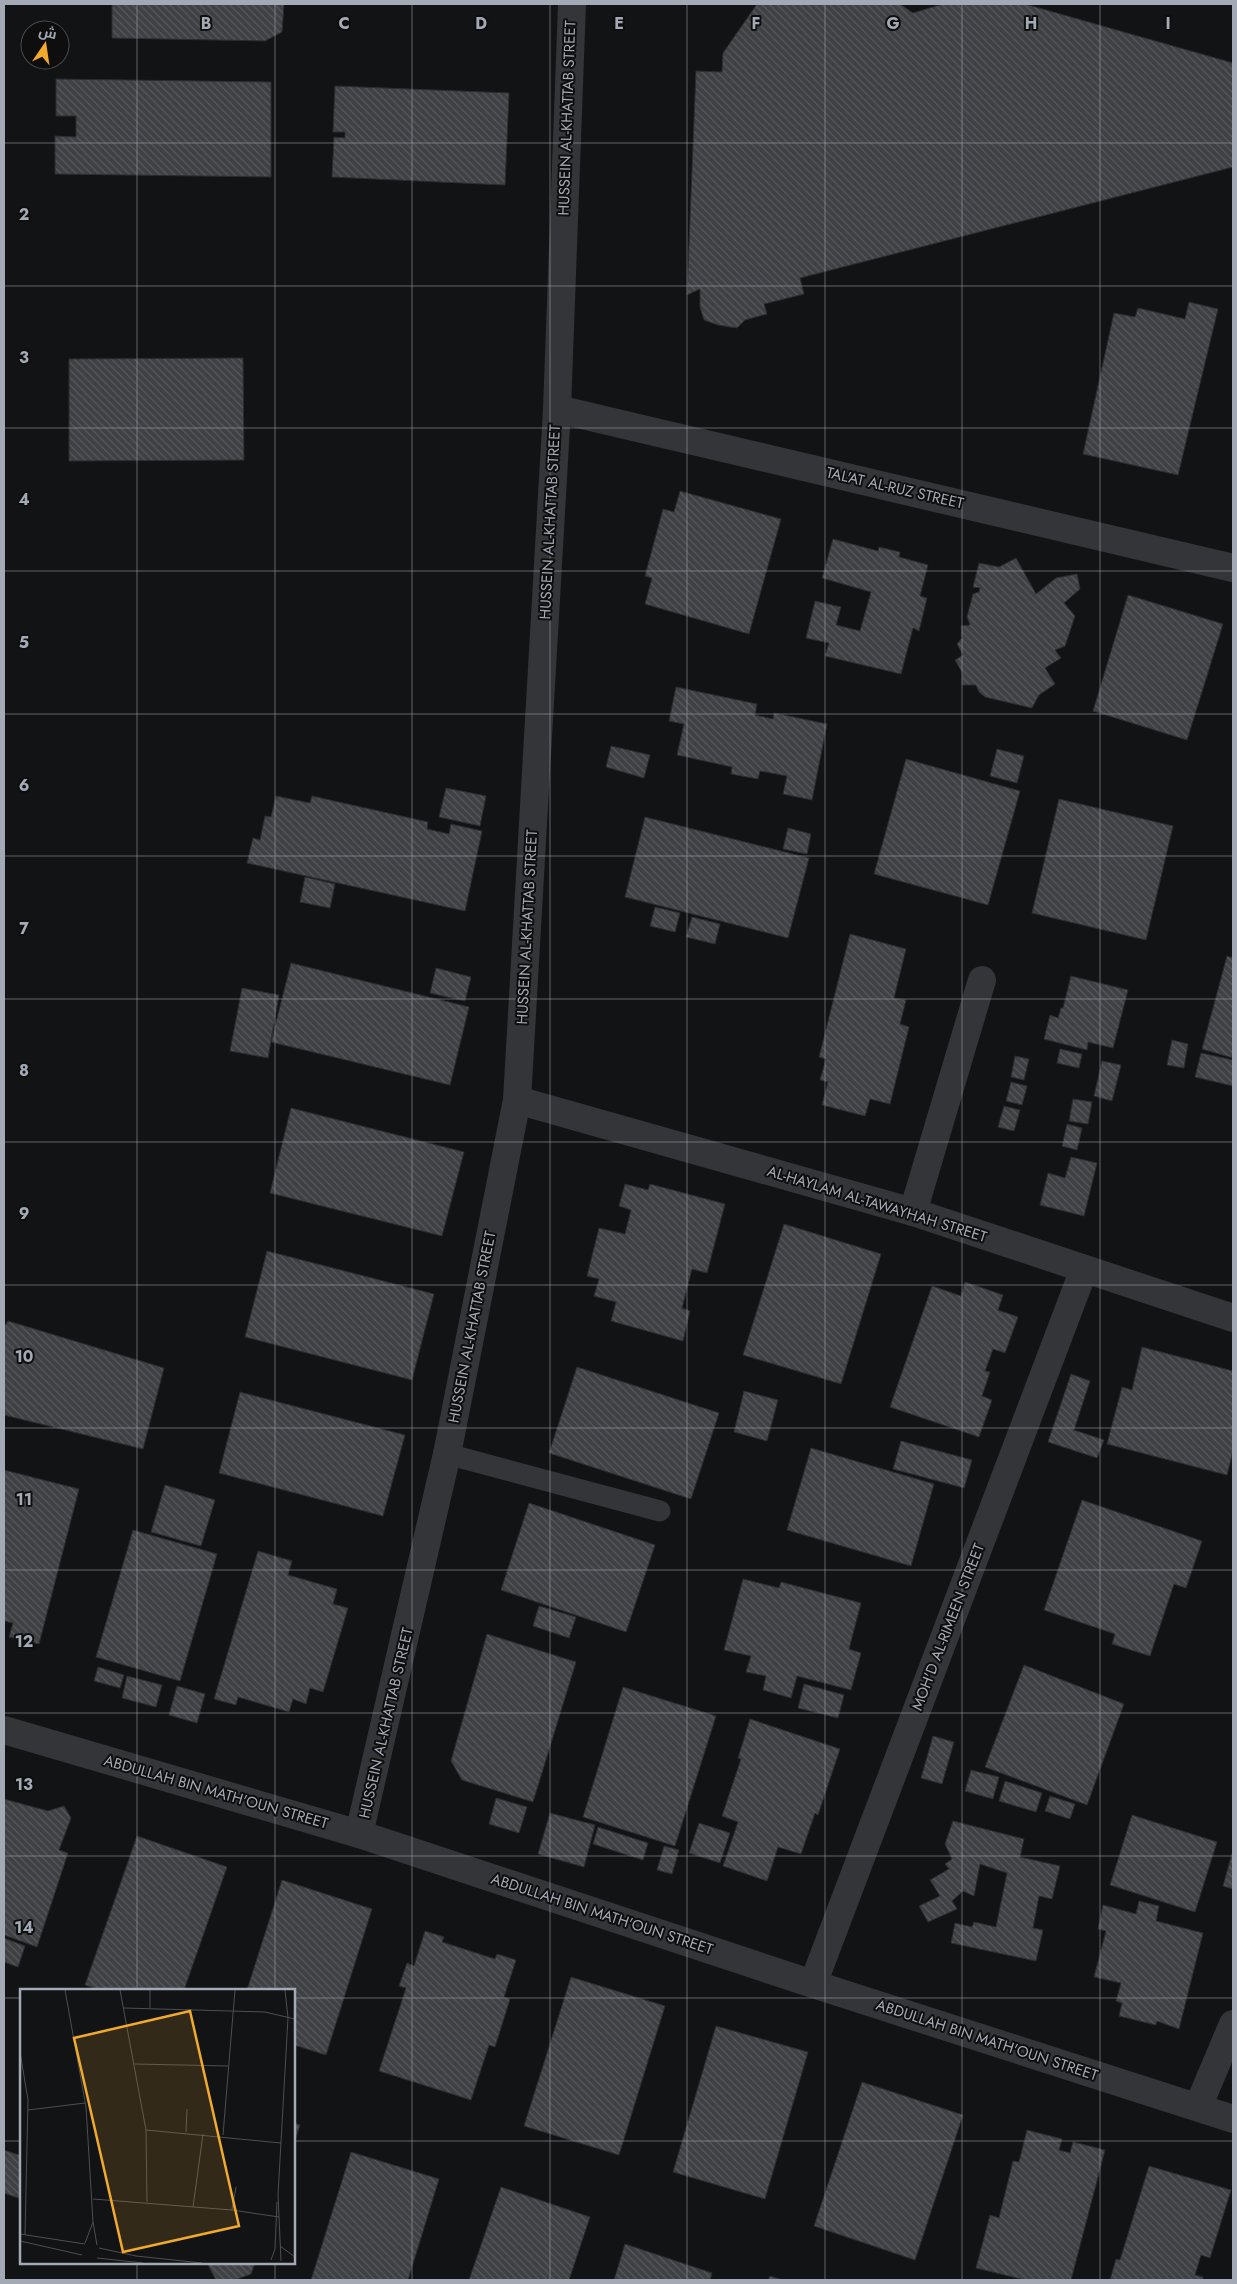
<svg xmlns="http://www.w3.org/2000/svg" width="1237" height="2284" font-family="Jost,Cairo,sans-serif">
  <defs>
    <pattern id="building-back-hatch" width="6" height="6" patternUnits="userSpaceOnUse" patternTransform="scale(1.25)"><rect width="6" height="6" fill="#3e4044"/><path d="M-1 5l2 2M0 0l6 6M5-1l2 2" fill="none" stroke="#57595d"/></pattern>
  </defs>
  <rect width="100%" height="100%" fill="#121314"/>
  <g fill="url(#building-back-hatch)" stroke="#2c2d30">
    <polygon points="112,4 284,4 282,32 265,41 112,38"/>
    <polygon points="757,4 900,4 913,13 943,4 1025,4 1233,63 1233,167 800,278 804,294 764,304 767,314 745,320 737,328 718,325 704,320 700,307 700,289 687,295 696,71 722,72 723,53"/>
    <polygon points="56,79 271,82 271,177 55,174 55,136 76,137 76,116 56,116"/>
    <polygon points="335,86 509,93 505,185 332,177 334,137 345,138 345,132 333,132"/>
    <polygon points="1189,302 1218,309 1178,475 1083,454 1114,313 1135,317 1138,308 1185,319"/>
    <polygon points="243,358 244,460 69,461 69,359"/>
    <polygon points="680,491 781,519 749,634 645,604 652,578 645,576 663,509 674,512"/>
    <polygon points="833,539 878,551 879,547 900,552 899,557 928,565 920,596 927,598 919,631 913,628 901,674 825,656 829,643 806,638 815,601 841,607 836,625 860,631 871,592 822,578"/>
    <polygon points="1016,558 1036,594 1056,578 1077,574 1080,589 1064,603 1075,616 1065,646 1055,650 1061,658 1045,668 1055,684 1039,695 1032,708 985,697 979,692 976,685 962,685 962,672 955,660 963,655 957,644 962,638 961,626 970,625 967,617 973,594 979,592 980,588 973,587 979,563 999,567"/>
    <polygon points="1128,595 1223,624 1187,740 1093,711"/>
    <polygon points="676,687 757,704 755,715 773,719 774,713 827,724 812,800 783,794 787,776 760,771 758,779 731,774 732,767 677,755 684,724 669,721"/>
    <polygon points="611,746 650,755 644,778 606,767"/>
    <polygon points="997,749 1024,756 1017,783 990,776"/>
    <polygon points="906,759 1020,791 988,905 874,874"/>
    <polygon points="446,788 486,796 480,826 439,817"/>
    <polygon points="276,796 310,803 312,796 428,822 427,829 449,834 451,824 482,831 465,911 247,863 253,838 260,840 265,816 271,817"/>
    <polygon points="1059,799 1173,826 1146,940 1032,913"/>
    <polygon points="645,817 809,858 788,938 625,897"/>
    <polygon points="788,828 811,834 807,854 783,849"/>
    <polygon points="305,877 335,884 330,908 300,902"/>
    <polygon points="655,907 680,913 675,932 650,926"/>
    <polygon points="692,917 720,924 715,944 686,937"/>
    <polygon points="850,934 906,949 894,998 906,1000 900,1024 909,1027 890,1104 870,1099 865,1116 822,1105 828,1082 820,1080 826,1059 819,1057"/>
    <polygon points="1227,956 1233,958 1233,1058 1202,1049"/>
    <polygon points="291,963 469,1007 450,1085 271,1042"/>
    <polygon points="436,968 471,977 465,1001 430,993"/>
    <polygon points="1071,976 1128,990 1113,1048 1088,1042 1087,1050 1044,1039 1050,1015 1058,1018 1061,1008 1063,1008"/>
    <polygon points="242,988 279,995 268,1058 230,1051"/>
    <polygon points="1172,1040 1188,1044 1184,1068 1167,1065"/>
    <polygon points="1060,1049 1082,1054 1079,1068 1057,1063"/>
    <polygon points="1201,1053 1233,1060 1233,1086 1195,1077"/>
    <polygon points="1015,1056 1029,1059 1024,1080 1011,1077"/>
    <polygon points="1102,1061 1121,1065 1112,1101 1094,1096"/>
    <polygon points="1011,1082 1027,1086 1022,1105 1006,1101"/>
    <polygon points="1073,1099 1092,1102 1088,1124 1069,1121"/>
    <polygon points="1004,1106 1020,1110 1014,1131 998,1127"/>
    <polygon points="291,1108 464,1152 442,1236 270,1193"/>
    <polygon points="1067,1124 1082,1128 1077,1150 1062,1146"/>
    <polygon points="1071,1157 1097,1163 1084,1216 1040,1205 1048,1173 1065,1178"/>
    <polygon points="625,1184 648,1190 650,1184 725,1204 707,1273 692,1269 682,1308 690,1311 683,1341 611,1321 616,1302 594,1296 599,1279 587,1276 599,1228 625,1234 631,1210 619,1206"/>
    <polygon points="784,1224 881,1254 841,1384 743,1355"/>
    <polygon points="267,1251 434,1294 412,1380 245,1337"/>
    <polygon points="965,1282 1003,1295 998,1310 1018,1317 1005,1353 993,1349 985,1371 990,1372 982,1396 992,1400 979,1437 890,1407 932,1286 961,1296"/>
    <polygon points="8,1321 164,1368 143,1449 4,1415 4,1327"/>
    <polygon points="1142,1347 1233,1371 1233,1451 1227,1475 1107,1444 1122,1387 1132,1390"/>
    <polygon points="577,1367 719,1413 691,1499 549,1453"/>
    <polygon points="1071,1374 1090,1381 1074,1430 1104,1440 1097,1458 1048,1442"/>
    <polygon points="744,1391 778,1400 767,1441 734,1432"/>
    <polygon points="240,1392 405,1435 383,1516 219,1473"/>
    <polygon points="901,1441 972,1460 964,1488 893,1469"/>
    <polygon points="811,1448 934,1484 911,1566 787,1530"/>
    <polygon points="4,1470 79,1489 39,1644 9,1637 13,1623 4,1621"/>
    <polygon points="165,1485 215,1500 201,1546 151,1532"/>
    <polygon points="1082,1500 1202,1541 1186,1588 1174,1584 1150,1656 1112,1644 1115,1634 1044,1610"/>
    <polygon points="529,1503 655,1545 626,1632 501,1590"/>
    <polygon points="133,1530 217,1554 180,1681 96,1657"/>
    <polygon points="258,1551 292,1561 288,1575 337,1589 333,1604 348,1608 323,1692 310,1688 306,1704 293,1699 289,1712 238,1697 236,1705 214,1699"/>
    <polygon points="743,1579 779,1588 781,1582 861,1603 849,1649 861,1653 851,1690 797,1676 791,1698 763,1690 766,1676 746,1672 751,1656 724,1650"/>
    <polygon points="539,1606 576,1617 569,1638 533,1626"/>
    <polygon points="487,1634 576,1662 533,1802 462,1780 451,1761"/>
    <polygon points="1024,1665 1124,1704 1087,1805 985,1767"/>
    <polygon points="98,1667 124,1675 120,1688 94,1681"/>
    <polygon points="127,1676 162,1685 156,1707 122,1698"/>
    <polygon points="804,1684 844,1695 838,1718 798,1708"/>
    <polygon points="177,1686 205,1694 197,1723 169,1715"/>
    <polygon points="623,1687 716,1716 675,1846 583,1817"/>
    <polygon points="750,1719 840,1749 818,1815 815,1813 801,1854 778,1847 767,1881 723,1866 738,1822 722,1816 741,1759 738,1758"/>
    <polygon points="933,1736 954,1742 942,1784 921,1778"/>
    <polygon points="971,1770 999,1777 993,1799 965,1791"/>
    <polygon points="1005,1781 1042,1793 1036,1812 999,1801"/>
    <polygon points="1050,1796 1075,1804 1070,1819 1045,1811"/>
    <polygon points="496,1798 527,1807 519,1833 489,1824"/>
    <polygon points="4,1799 48,1811 64,1806 71,1818 59,1850 68,1853 37,1947 4,1935"/>
    <polygon points="550,1813 595,1825 584,1867 538,1854"/>
    <polygon points="1132,1815 1217,1842 1195,1912 1110,1885"/>
    <polygon points="953,1821 1024,1839 1020,1857 1060,1866 1052,1899 1039,1896 1033,1928 1043,1930 1036,1961 951,1943 955,1923 972,1927 974,1922 996,1927 1007,1873 980,1864 974,1896 963,1891 952,1901 957,1909 928,1922 919,1906 940,1896 930,1880 949,1869 945,1864 952,1859 945,1844"/>
    <polygon points="699,1823 730,1833 720,1863 689,1853"/>
    <polygon points="598,1827 648,1843 643,1860 593,1844"/>
    <polygon points="137,1836 227,1867 184,1990 101,1990 85,1985"/>
    <polygon points="664,1846 679,1850 672,1874 657,1870"/>
    <polygon points="1233,1850 1233,1889 1223,1886"/>
    <polygon points="282,1880 372,1909 326,2055 294,2045 294,1990 247,1990"/>
    <polygon points="1139,1901 1159,1906 1156,1921 1203,1933 1179,2029 1157,2021 1156,2025 1119,2016 1122,2003 1116,2001 1121,1983 1094,1977 1106,1931 1098,1929 1103,1905 1136,1914"/>
    <polygon points="425,1931 444,1937 442,1942 495,1959 497,1954 516,1960 504,1997 510,1999 495,2047 489,2045 471,2100 379,2071 406,1988 399,1986 407,1963 414,1966"/>
    <polygon points="4,1938 25,1946 18,1967 4,1962"/>
    <polygon points="571,1977 665,2006 619,2155 524,2126"/>
    <polygon points="716,2026 808,2052 765,2199 673,2172"/>
    <polygon points="862,2082 963,2115 915,2260 814,2226"/>
    <polygon points="294,2123 300,2125 294,2143"/>
    <polygon points="1027,2130 1062,2139 1059,2150 1070,2153 1073,2142 1105,2150 1071,2280 1025,2280 976,2268 990,2215 999,2218 1013,2161 1019,2162"/>
    <polygon points="21,2148 21,2199 4,2193 4,2150 19,2155"/>
    <polygon points="351,2152 439,2179 408,2280 311,2280"/>
    <polygon points="1149,2166 1231,2190 1210,2258 1201,2255 1195,2275 1203,2277 1203,2280 1110,2280 1116,2259 1120,2260"/>
    <polygon points="501,2187 590,2217 569,2280 469,2280"/>
    <polygon points="625,2244 712,2273 710,2280 614,2280"/>
    <polygon points="207,2263 255,2263 251,2274 235,2280 216,2280"/>
    <polygon points="770,2276 783,2280 785,2280 768,2280"/>
  </g>
  <g fill="none" stroke-linecap="round" stroke-linejoin="round">
    <polyline stroke="#343539" stroke-width="21" points="447,1454 660,1511"/>
    <g stroke="#343539" stroke-width="28">
      <polyline points="557,409 1233,568"/>
      <polyline points="517,1100 913,1212 1233,1318"/>
      <polyline points="913,1212 982,980"/>
      <polyline points="4,1730 359,1834 813,1984 1233,2119"/>
      <polyline points="359,1834 447,1454 517,1100 557,409 572,4"/>
      <polyline points="813,1984 1084,1269"/>
      <polyline points="1198,2107 1233,2024"/>
    </g>
  </g>
  <path fill="none" stroke="#a4aab5" stroke-width="1" stroke-opacity="0.55" d="M137,4V1990M275,4V1990M412,4V2280M550,4V2280M687,4V2280M825,4V2280M962,4V2280M1100,4V2280M4,143H1233M4,286H1233M4,428H1233M4,571H1233M4,714H1233M4,856H1233M4,999H1233M4,1142H1233M4,1285H1233M4,1428H1233M4,1570H1233M4,1713H1233M4,1856H1233M4,1998H21M294,1998H1233M4,2141H21M294,2141H1233M137,2263V2280M275,2263V2280"/>
  <g text-anchor="middle" stroke-width="4" stroke-linejoin="round" paint-order="stroke">
    <g font-size="15" fill="#a4aab5" stroke="#0e0e0f">
      <text transform="translate(567 118) rotate(-88)" y="5">HUSSEIN AL-KHATTAB STREET</text>
      <text transform="translate(895 488) rotate(13)" y="5">TAL'AT AL-RUZ STREET</text>
      <text transform="translate(550 522) rotate(-87)" y="5">HUSSEIN AL-KHATTAB STREET</text>
      <text transform="translate(527 927) rotate(-87)" y="5">HUSSEIN AL-KHATTAB STREET</text>
      <text transform="translate(877 1204) rotate(17)" y="5">AL-HAYLAM AL-TAWAYHAH STREET</text>
      <text transform="translate(472 1327) rotate(-79)" y="5">HUSSEIN AL-KHATTAB STREET</text>
      <text transform="translate(948 1627) rotate(-69)" y="5">MOH'D AL-RIMEEN STREET</text>
      <text transform="translate(386 1723) rotate(-77)" y="5">HUSSEIN AL-KHATTAB STREET</text>
      <text transform="translate(216 1792) rotate(16)" y="5">ABDULLAH BIN MATH'OUN STREET</text>
      <text transform="translate(602 1914) rotate(18)" y="5">ABDULLAH BIN MATH'OUN STREET</text>
      <text transform="translate(987 2040) rotate(18)" y="5">ABDULLAH BIN MATH'OUN STREET</text>
    </g>
  </g>
  <g transform="translate(20 1989)">
    <rect width="275" height="275" fill="#121314"/>
    <path fill="none" stroke="#4c4f54" stroke-width="1" d="M45,1L66,118L73,233L77,256M100,1L126,141L127,213M130,1V19M104,19L245,23L275,30M0,63L8,111L5,246M115,75L208,77M8,121L65,114M126,141L261,154M166,143L167,120M203,146L215,1M73,210L212,221L259,228M173,218L183,145M212,221L216,198M0,245L65,255M0,252L62,266M65,254L73,233M260,257L275,268M79,259L116,267L182,274M77,269L123,274M251,271L255,260L257,213M261,272L258,206L268,29L265,1"/>
    <path fill="#f2aa2d" fill-opacity="0.15" stroke="#f2aa2d" stroke-width="2.5" d="M170,22L219,237L103,263L54,49Z"/>
    <rect width="275" height="275" fill="none" stroke="#a4aab5" stroke-width="2.5"/>
  </g>
  <g font-size="16" text-anchor="middle" font-weight="bold" fill="#a4aab5" stroke="#0e0e0f" stroke-width="4" stroke-linejoin="round" paint-order="stroke">
    <text x="206" y="29">B</text>
    <text x="344" y="29">C</text>
    <text x="481" y="29">D</text>
    <text x="619" y="29">E</text>
    <text x="756" y="29">F</text>
    <text x="893" y="29">G</text>
    <text x="1031" y="29">H</text>
    <text x="1168" y="29">I</text>
    <text x="24" y="220">2</text>
    <text x="24" y="363">3</text>
    <text x="24" y="505">4</text>
    <text x="24" y="648">5</text>
    <text x="24" y="791">6</text>
    <text x="24" y="934">7</text>
    <text x="24" y="1076">8</text>
    <text x="24" y="1219">9</text>
    <text x="24" y="1362">10</text>
    <text x="24" y="1505">11</text>
    <text x="24" y="1647">12</text>
    <text x="24" y="1790">13</text>
    <text x="24" y="1933">14</text>
  </g>
  <rect width="1237" height="2284" fill="none" stroke="#a4aab5" stroke-width="10"/>
  <g transform="translate(45 45) rotate(13)"><circle r="24" fill="#0e0e0f" stroke="#4a4c51"/>
  <path d="M0-4L9 19L0 12L-9 19Z" fill="#f2aa2d"/>
  <text y="-8" font-size="14" font-weight="bold" text-anchor="middle" fill="#a4aab5">ش</text>
  </g>
</svg>
